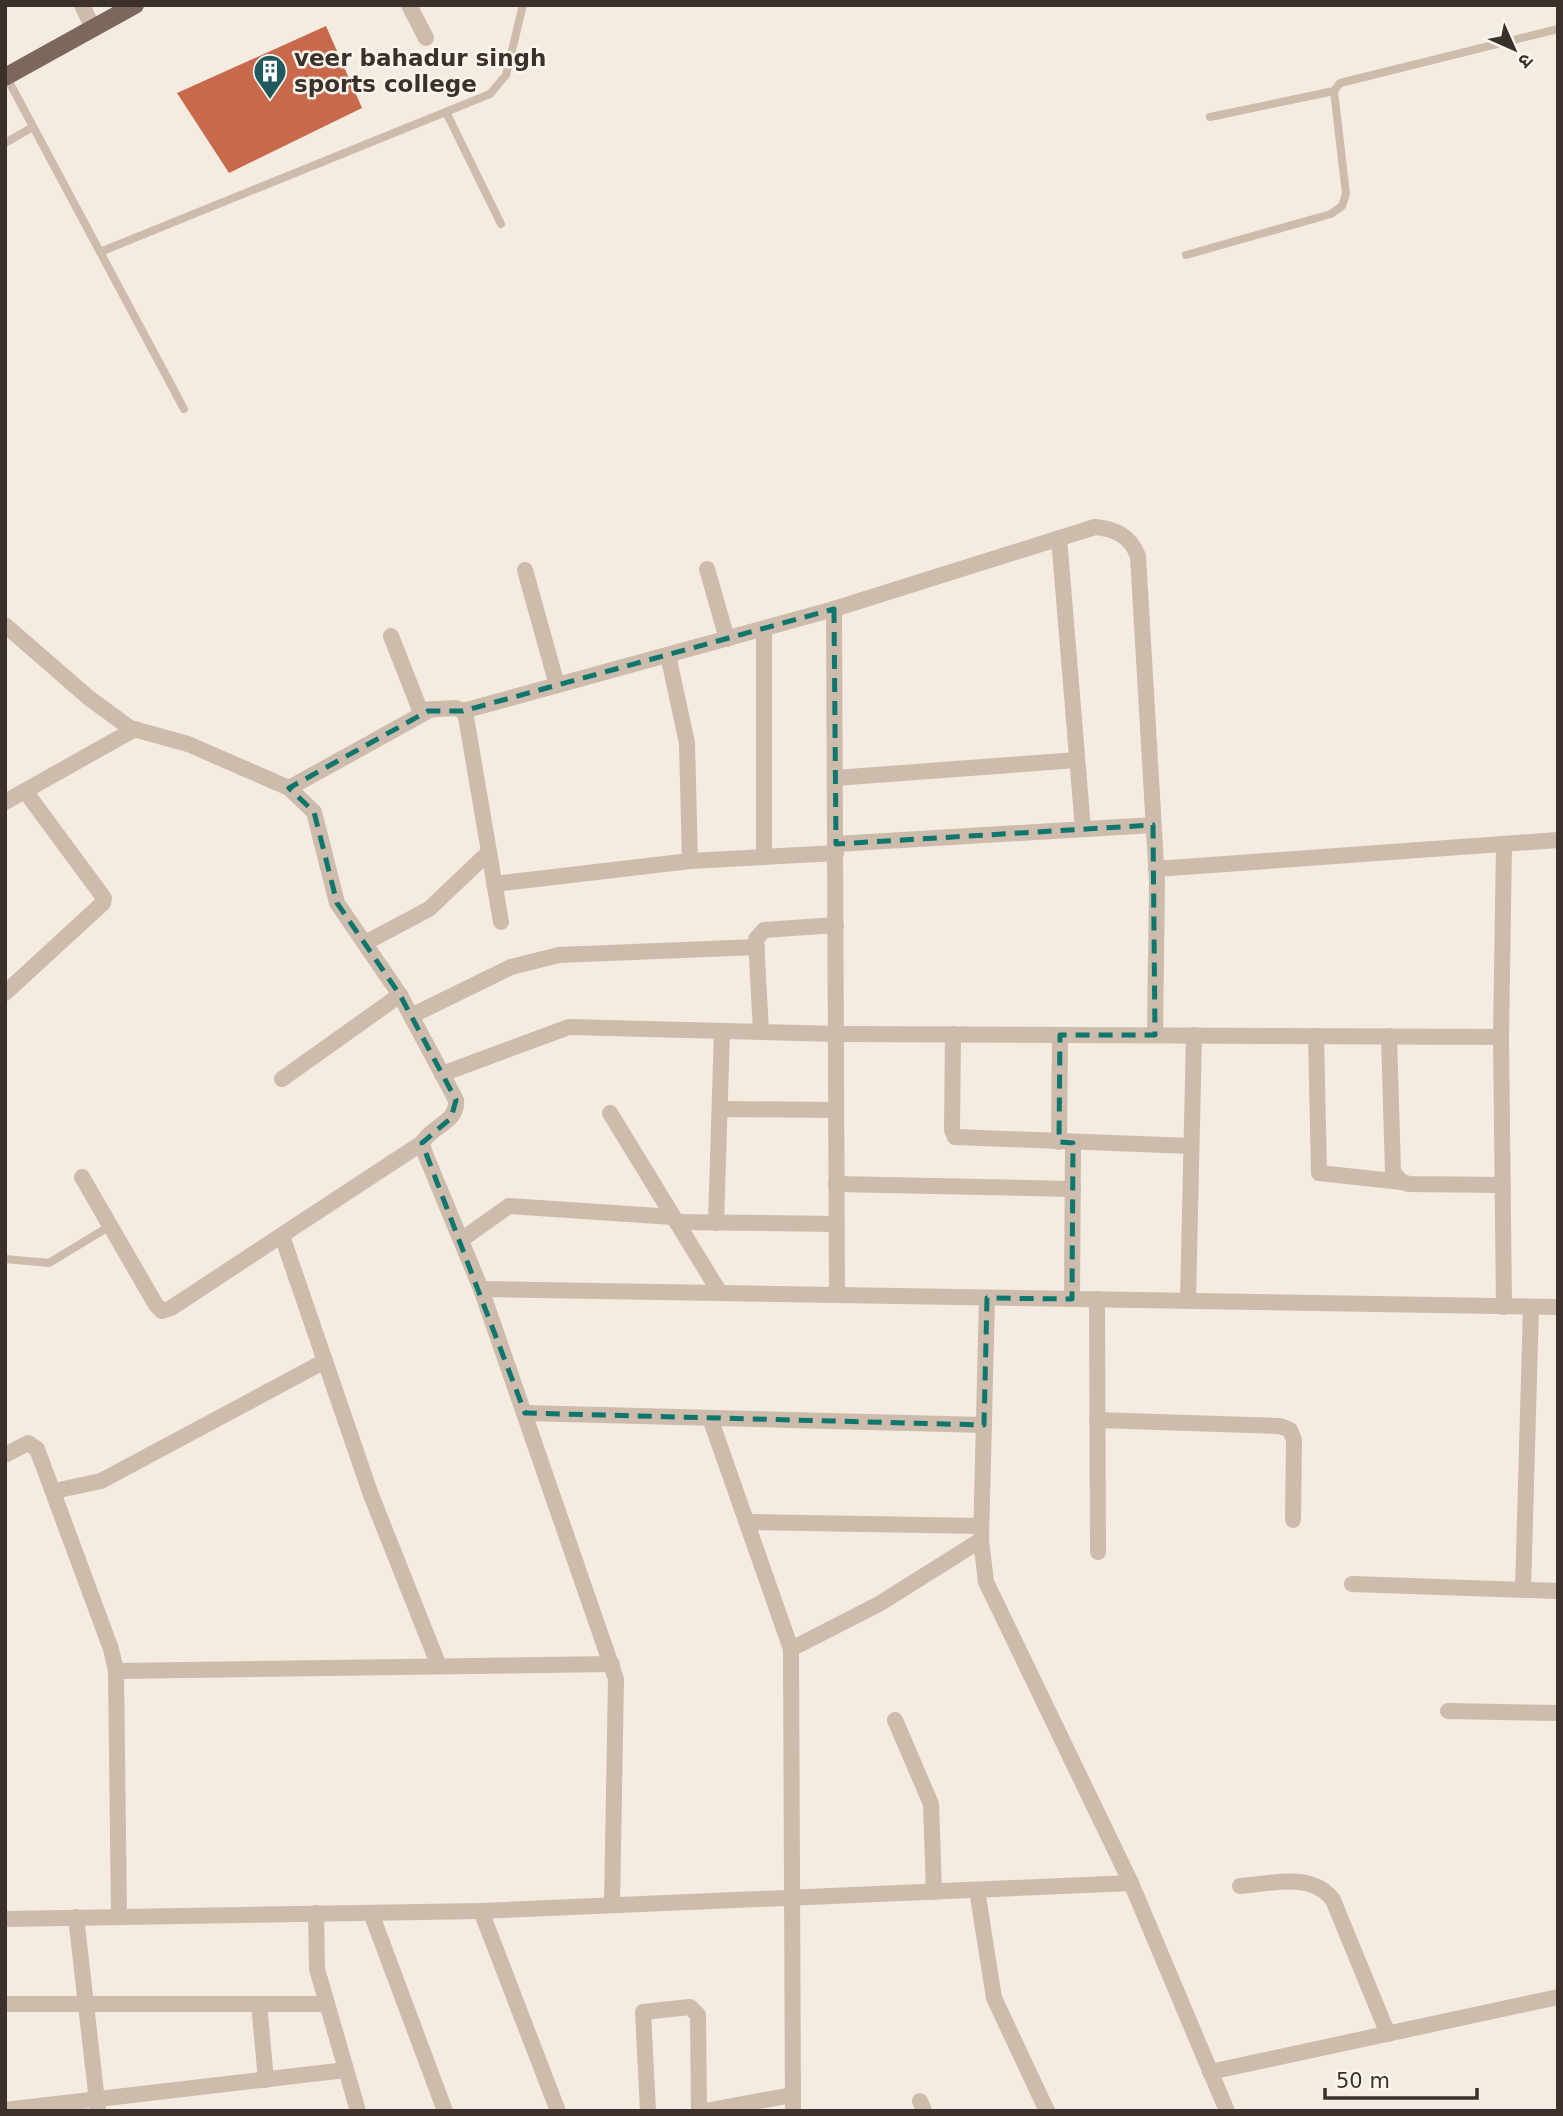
<svg xmlns="http://www.w3.org/2000/svg" width="1563" height="2116" font-family="'DejaVu Sans','Noto Sans Devanagari',sans-serif">
  <rect width="100%" height="100%" fill="#f4ebe1"/>
  <polygon fill="#c8694b" points="326,26 362,108 229,173 177,93"/>
  <g fill="none" stroke-linecap="round" stroke-linejoin="round">
    <g stroke="#cdbbac" stroke-width="8">
      <polyline points="6,76 184,409"/>
      <polyline points="446,112 501,224"/>
      <polyline points="1210,117 1334,91"/>
      <polyline points="5,143 33,127"/>
      <polyline points="100,252 490,94 506,75 523,5"/>
      <polyline points="1186,255 1331,214 1342,206 1346,194 1334,91 1340,83 1558,29"/>
      <polyline points="5,1259 49,1263 110,1226"/>
    </g>
    <g stroke="#cdbbac" stroke-width="16">
      <polyline points="82,5 93,28"/>
      <polyline points="409,5 426,38"/>
      <polyline points="1059,538 1083,829"/>
      <polyline points="707,569 727,639"/>
      <polyline points="525,570 557,685"/>
      <polyline points="834,609 837,1295"/>
      <path d="M5,625L89,698L130,728L188,744L289,788L314,812L337,903L400,995L456,1100C458,1123 432,1125 422,1143L424,1151L481,1289L616,1679L612,1905"/>
      <polyline points="764,629 764,857"/>
      <polyline points="391,636 420,710 456,708 463,711 466,717 501,922"/>
      <polyline points="668,655 687,743 690,861"/>
      <path d="M463,711L834,609L1095,527C1116,529 1130,536 1138,556L1157,881L1155,1035"/>
      <polyline points="835,778 1077,760"/>
      <polyline points="289,788 428,711"/>
      <polyline points="5,802 135,729"/>
      <polyline points="836,844 1153,825"/>
      <polyline points="1156,869 1558,840"/>
      <polyline points="494,884 690,861 836,853"/>
      <polyline points="365,943 429,909 489,852"/>
      <polyline points="5,993 103,903 104,898 25,791"/>
      <polyline points="411,1016 511,967 559,955 757,947"/>
      <polyline points="761,1032 756,939 764,930 836,925"/>
      <polyline points="953,1034 952,1130 955,1137 1191,1146"/>
      <polyline points="1316,1036 1319,1173 1402,1182"/>
      <polyline points="1389,1036 1393,1172 1402,1182 1409,1184 1503,1185"/>
      <polyline points="442,1074 569,1027 836,1034 1501,1037"/>
      <polyline points="282,1079 400,995"/>
      <polyline points="720,1109 836,1110"/>
      <polyline points="610,1113 720,1293"/>
      <polyline points="1059,1142 1060,1035"/>
      <polyline points="82,1177 156,1305 162,1311 171,1308 422,1143"/>
      <polyline points="836,1184 1073,1189"/>
      <polyline points="676,1222 836,1224"/>
      <polyline points="716,1223 722,1031"/>
      <polyline points="282,1236 371,1495 439,1666"/>
      <polyline points="461,1240 509,1206 673,1217"/>
      <polyline points="481,1289 1558,1307"/>
      <polyline points="987,1298 981,1540 986,1582 1131,1883 1227,2111"/>
      <polyline points="1072,1299 1073,1143"/>
      <polyline points="1097,1299 1098,1552"/>
      <polyline points="1188,1301 1194,1035"/>
      <polyline points="1504,1307 1501,1037 1504,844"/>
      <polyline points="525,1413 984,1425"/>
      <polyline points="710,1418 791,1649 793,2111"/>
      <polyline points="1097,1420 1280,1426 1290,1430 1294,1440 1293,1520"/>
      <polyline points="5,1455 28,1443 37,1449 111,1649 116,1671 119,1917"/>
      <polyline points="54,1491 101,1481 325,1361"/>
      <polyline points="747,1522 981,1526"/>
      <polyline points="1352,1584 1558,1591"/>
      <polyline points="1523,1590 1531,1307"/>
      <polyline points="791,1649 879,1604 981,1540"/>
      <polyline points="116,1671 612,1664"/>
      <polyline points="1448,1711 1558,1713"/>
      <polyline points="895,1720 931,1804 934,1892"/>
      <path d="M1240,1886C1271,1884 1312,1871 1333,1900L1388,2034"/>
      <polyline points="977,1890 994,1998 1047,2111"/>
      <polyline points="481,1911 558,2111"/>
      <polyline points="316,1913 317,1969 358,2111"/>
      <polyline points="371,1913 445,2111"/>
      <polyline points="76,1917 98,2110"/>
      <polyline points="5,1919 481,1911 1131,1883"/>
      <polyline points="5,2004 327,2004"/>
      <polyline points="259,2004 266,2080"/>
      <polyline points="1210,2072 1558,1997"/>
      <polyline points="920,2101 924,2111"/>
      <polyline points="5,2110 346,2070"/>
      <polyline points="648,2111 643,2012 690,2007 698,2015 699,2111"/>
      <polyline points="705,2111 792,2095"/>
    </g>
    <polyline stroke="#7d675c" stroke-width="18" points="5,77 135,5"/>
  </g>
  <path fill="none" stroke="#0f766e" stroke-width="5" stroke-dasharray="14 9" stroke-linejoin="round" d="M834,609L836,844L1153,825L1155,1035H1060L1059,1142L1073,1143L1072,1299L987,1298L984,1425L525,1413L422,1143L451,1118L456,1100L400,995L337,903L314,812L289,788L428,711H463Z"/>
  <defs>
    <symbol id="building-pin" viewBox="-11 -11 22 30"><path d="M0 17L-7.5 6A9.5 9.5 0 1 1 7.5 6Z" fill="#1f5a5e" stroke="#fbf5ee"/><path d="M-4-6H4V6H1V3H-1V6H-4ZM-2.5-4.3h1.7v1.8h-1.7ZM.8-4.3h1.7v1.8H.8ZM-2.5-1h1.7V.8h-1.7ZM.8-1h1.7V.8H.8Z" fill="#fff"/></symbol>
  </defs>
  <g fill-rule="evenodd">
    <use href="#building-pin" x="251" y="52" width="38" height="52"/>
  </g>
  <g text-anchor="middle" stroke-width="5" stroke-linejoin="round" paint-order="stroke">
    <g font-size="23" font-weight="bold" fill="#3b302b" stroke="#fbf5ee" text-anchor="start">
      <text x="294" y="66">veer bahadur singh<tspan x="294" dy="26">sports college</tspan></text>
    </g>
  </g>
  <rect width="1563" height="2116" fill="none" stroke="#3b302b" stroke-width="14"/>
  <g transform="translate(1514 49) rotate(135)" stroke="#fbf5ee" stroke-width="5" paint-order="stroke">
  <path d="M0-5L12 26L0 18L-12 26Z" fill="#3b302b"/>
  <text y="-10" font-size="19" font-weight="bold" text-anchor="middle" fill="#3b302b">उ</text>
  </g>
  <path d="M1325 2088v10h152v-10" fill="none" stroke="#3b302b" stroke-width="3.5"/>
  <text x="1336" y="2088" font-size="21" fill="#3b302b" stroke="#fbf5ee" stroke-width="5" paint-order="stroke">50 m</text>
</svg>
